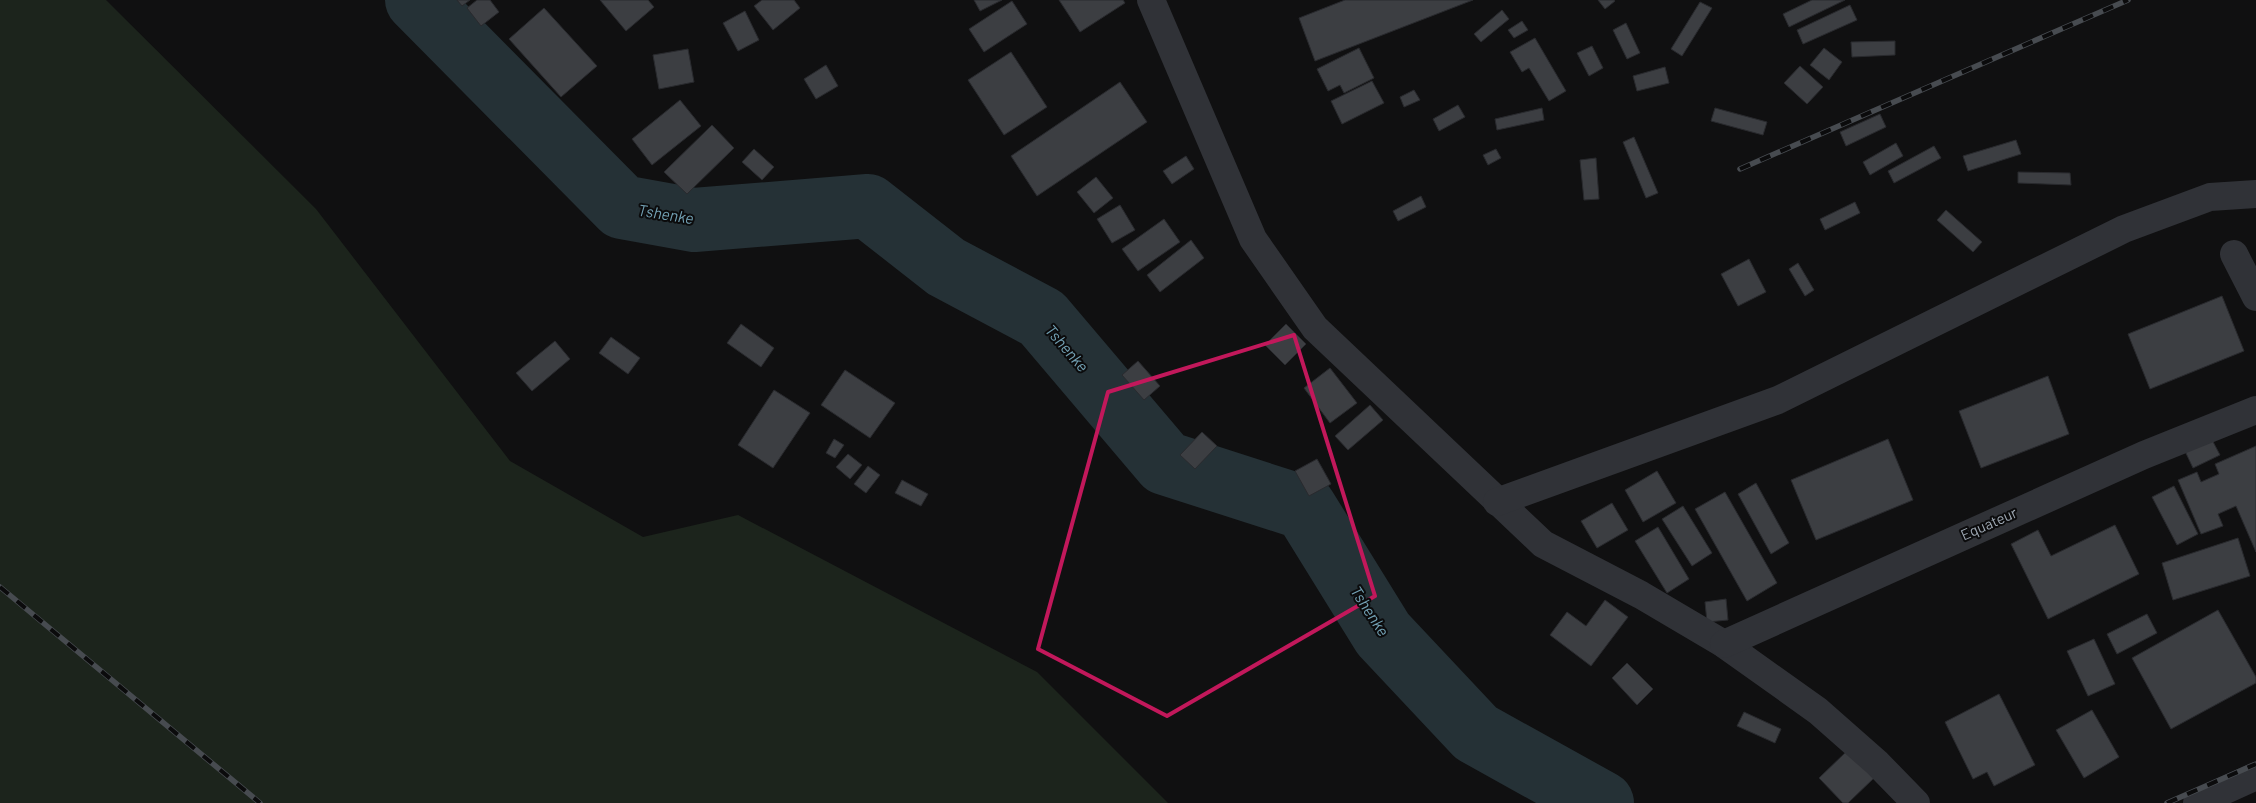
<svg xmlns="http://www.w3.org/2000/svg" width="2256" height="803" font-family="Barlow,sans-serif">
  <rect width="100%" height="100%" fill="#101011"/>
  <polygon fill="#1c241c" points="0,0 106,0 316,209 510,461 643,537 738,515 1037,672 1168,803 0,803"/>
  <g fill="none" stroke-linecap="round" stroke-linejoin="round">
    <polyline stroke="#253136" stroke-width="64" points="417,0 622,207 694,220 868,206 946,267 1042,318 1165,463 1305,508 1383,634 1476,733 1602,803"/>
  </g>
  <g fill="#3c3e42" stroke="#292a2e">
    <polygon points="457,0 470,0 462,6"/>
    <polygon points="477,0 490,0 499,12 481,26 467,8"/>
    <polygon points="600,0 648,0 654,7 626,31"/>
    <polygon points="762,0 794,0 800,8 773,30 754,6"/>
    <polygon points="974,0 1002,0 980,11"/>
    <polygon points="1059,0 1123,0 1125,3 1080,32"/>
    <polygon points="1345,0 1473,0 1315,61 1299,18"/>
    <polygon points="1598,0 1614,0 1615,1 1605,9"/>
    <polygon points="1812,0 1845,0 1789,27 1783,14"/>
    <polygon points="1012,1 1027,24 984,52 969,29"/>
    <polygon points="1700,2 1712,8 1682,56 1671,49"/>
    <polygon points="1850,5 1857,20 1803,44 1797,30"/>
    <polygon points="544,8 597,66 561,97 509,39"/>
    <polygon points="1502,10 1509,19 1481,42 1474,34"/>
    <polygon points="745,11 759,40 738,51 723,23"/>
    <polygon points="1522,21 1528,30 1514,38 1508,30"/>
    <polygon points="1626,23 1640,53 1627,59 1613,30"/>
    <polygon points="1535,38 1566,91 1549,101 1529,68 1522,72 1510,52"/>
    <polygon points="1895,41 1895,55 1852,57 1851,42"/>
    <polygon points="1592,46 1603,68 1589,76 1577,53"/>
    <polygon points="1359,48 1374,78 1344,93 1340,85 1328,91 1317,69"/>
    <polygon points="1824,48 1842,62 1829,80 1810,65"/>
    <polygon points="688,49 694,82 659,89 653,55"/>
    <polygon points="1011,52 1047,107 1004,135 968,80"/>
    <polygon points="826,65 838,86 816,99 804,79"/>
    <polygon points="1800,66 1823,87 1807,104 1784,83"/>
    <polygon points="1665,67 1669,83 1637,91 1633,76"/>
    <polygon points="1372,81 1384,103 1342,124 1331,101"/>
    <polygon points="1120,82 1147,122 1037,196 1011,156"/>
    <polygon points="1414,90 1420,100 1404,107 1400,97"/>
    <polygon points="680,100 701,126 652,165 632,139"/>
    <polygon points="1458,105 1465,117 1439,131 1433,119"/>
    <polygon points="1542,108 1544,120 1497,130 1495,119"/>
    <polygon points="1715,108 1767,122 1763,135 1711,121"/>
    <polygon points="1880,114 1886,127 1846,146 1840,132"/>
    <polygon points="712,125 734,148 687,194 664,172"/>
    <polygon points="1634,137 1658,193 1646,198 1623,142"/>
    <polygon points="2016,140 2021,154 1968,171 1963,156"/>
    <polygon points="1896,143 1903,156 1870,175 1863,162"/>
    <polygon points="1934,146 1941,158 1894,183 1888,171"/>
    <polygon points="754,149 774,167 762,180 742,162"/>
    <polygon points="1496,149 1501,158 1488,165 1483,155"/>
    <polygon points="1186,156 1194,169 1172,184 1163,171"/>
    <polygon points="1596,158 1599,199 1584,200 1580,160"/>
    <polygon points="2018,172 2070,173 2071,185 2018,183"/>
    <polygon points="1096,177 1113,198 1094,213 1077,192"/>
    <polygon points="1421,196 1426,207 1398,221 1393,211"/>
    <polygon points="1855,202 1860,213 1825,230 1820,219"/>
    <polygon points="1120,205 1135,230 1112,243 1097,219"/>
    <polygon points="1946,210 1982,242 1973,252 1937,220"/>
    <polygon points="1164,219 1180,242 1138,271 1122,249"/>
    <polygon points="1191,240 1204,258 1160,292 1147,275"/>
    <polygon points="1749,259 1766,292 1738,306 1721,274"/>
    <polygon points="1798,263 1814,290 1805,296 1789,269"/>
    <polygon points="2222,296 2244,351 2150,389 2128,334"/>
    <polygon points="741,324 774,348 761,367 727,343"/>
    <polygon points="1286,324 1306,344 1285,365 1265,345"/>
    <polygon points="611,337 640,358 628,374 599,353"/>
    <polygon points="555,341 570,359 532,391 516,373"/>
    <polygon points="1138,361 1160,386 1144,400 1122,375"/>
    <polygon points="1330,368 1357,403 1330,423 1304,388"/>
    <polygon points="845,370 895,403 870,438 821,405"/>
    <polygon points="2048,376 2069,434 1981,468 1959,411"/>
    <polygon points="774,390 810,413 773,468 738,445"/>
    <polygon points="1370,405 1383,420 1348,450 1335,436"/>
    <polygon points="1202,432 1217,446 1195,469 1180,455"/>
    <polygon points="2210,436 2220,455 2193,468 2184,449"/>
    <polygon points="834,439 844,445 835,458 826,453"/>
    <polygon points="1888,439 1913,500 1816,540 1791,480"/>
    <polygon points="2256,446 2256,552 2236,506 2218,514 2223,526 2201,534 2178,480 2197,472 2201,482 2219,474 2215,464"/>
    <polygon points="848,454 862,465 850,479 836,467"/>
    <polygon points="1317,459 1331,484 1309,496 1295,471"/>
    <polygon points="868,466 880,475 866,493 854,484"/>
    <polygon points="1657,471 1676,503 1643,522 1625,490"/>
    <polygon points="902,480 928,494 921,506 895,493"/>
    <polygon points="1756,483 1789,543 1771,554 1738,494"/>
    <polygon points="2174,486 2198,534 2177,545 2152,497"/>
    <polygon points="1725,492 1777,583 1747,601 1695,509"/>
    <polygon points="1612,503 1628,530 1597,548 1581,521"/>
    <polygon points="1683,506 1712,553 1692,566 1662,519"/>
    <polygon points="2115,525 2139,574 2048,619 2011,544 2038,530 2051,556"/>
    <polygon points="1658,527 1689,579 1667,593 1635,541"/>
    <polygon points="2238,538 2250,576 2173,600 2162,563"/>
    <polygon points="1726,599 1728,620 1707,622 1705,602"/>
    <polygon points="1605,600 1628,617 1591,666 1550,635 1567,612 1586,626"/>
    <polygon points="2218,610 2256,677 2256,683 2171,729 2132,658"/>
    <polygon points="2147,614 2157,633 2117,654 2107,634"/>
    <polygon points="2094,639 2115,684 2088,696 2067,651"/>
    <polygon points="1627,663 1653,689 1637,705 1612,678"/>
    <polygon points="1999,694 2035,765 1994,786 1987,772 1973,779 1945,722"/>
    <polygon points="2092,710 2119,757 2084,778 2056,730"/>
    <polygon points="1744,712 1781,729 1775,743 1737,726"/>
    <polygon points="1847,751 1874,778 1848,803 1843,803 1819,778"/>
  </g>
  <g fill="none" stroke-linecap="round" stroke-linejoin="round">
    <g stroke="#303237" stroke-width="28">
      <polyline points="1151,0 1253,239 1315,328 1543,544 1641,595 1724,644 1818,711 1877,763 1916,803"/>
      <polyline points="2234,254 2256,297"/>
      <polyline points="1497,502 1778,400 2124,229 2210,197 2256,194"/>
      <polyline points="1724,644 2144,455 2256,410"/>
      <polyline points="2197,803 2256,776"/>
    </g>
    <defs>
      <g id="rail">
        <polyline points="1740,169 2128,0"/>
        <polyline points="0,587 260,803"/>
        <polyline points="2167,803 2256,764"/>
      </g>
    </defs>
    <use href="#rail" stroke="#474b50" stroke-width="5.5"/>
    <use href="#rail" stroke="#0b0b0c" stroke-width="4" stroke-dasharray="11" stroke-linecap="butt"/>
  </g>
  <path fill="none" stroke="#c2185b" stroke-width="4" stroke-linejoin="round" d="M1294,335L1375,596L1167,716L1038,649L1108,392Z"/>
  <g text-anchor="middle" stroke-width="4" stroke-linejoin="round" paint-order="stroke">
    <g font-size="15" fill="#9fa9b4" stroke="#0b0b0c">
      <text transform="translate(1989 524) rotate(-24)" y="5">Equateur</text>
    </g>
    <g font-size="16" font-style="italic" fill="#72a0b3" stroke="#0b0b0c">
      <text transform="translate(666 214) rotate(9)" y="6">Tshenke</text>
      <text transform="translate(1067 348) rotate(49)" y="6">Tshenke</text>
      <text transform="translate(1370 611) rotate(57)" y="6">Tshenke</text>
    </g>
  </g>
</svg>
